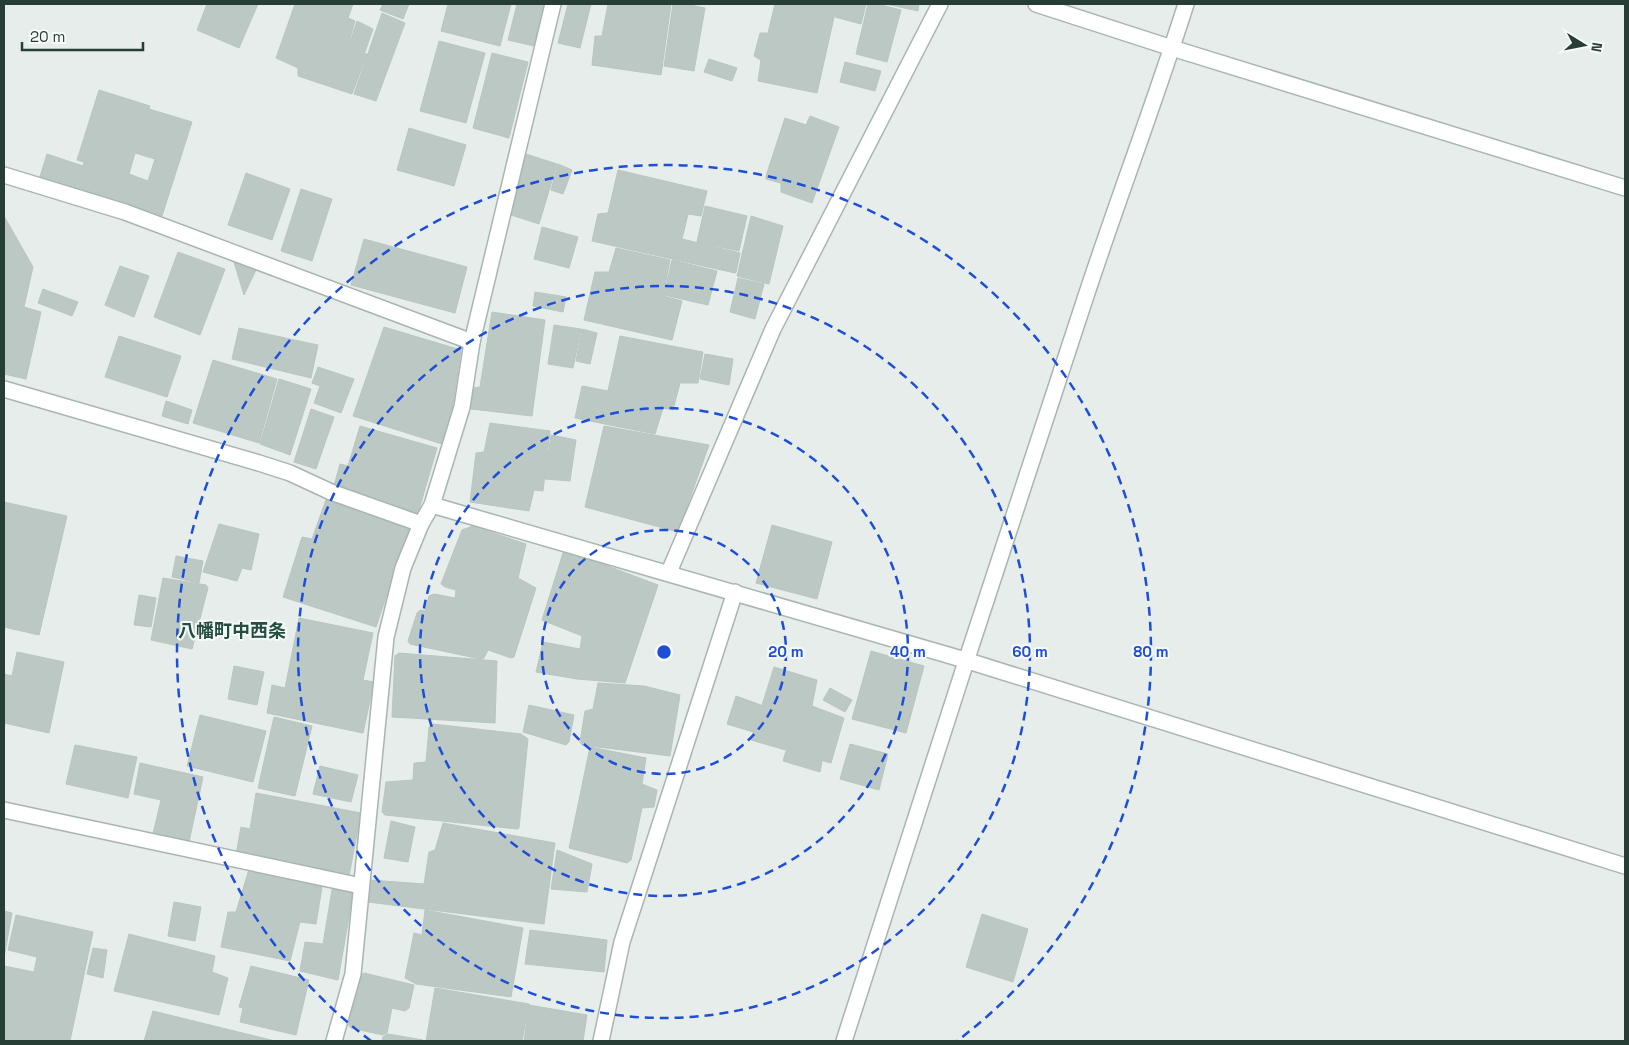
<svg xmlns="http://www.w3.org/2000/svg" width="1629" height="1045" font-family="'Space Grotesk','Noto Sans JP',sans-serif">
  <rect width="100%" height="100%" fill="#e6edea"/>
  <g fill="#bbc8c3" stroke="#b9c6c0" fill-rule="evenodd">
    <polygon points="207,4 258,4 239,48 197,30"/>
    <polygon points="295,4 353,4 348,18 355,21 348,45 367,54 352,94 298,76 298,68 276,58"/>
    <polygon points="383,4 409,4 403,19 380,10"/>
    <polygon points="448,4 511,4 500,46 441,31"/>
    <polygon points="517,4 545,4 534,46 508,40"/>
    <polygon points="568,4 591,4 580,48 558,43"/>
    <polygon points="608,4 671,4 661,75 592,65 595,36 602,36"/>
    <polygon points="673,4 686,4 705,8 694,71 664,66"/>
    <polygon points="775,4 837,4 817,93 758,81 761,60 754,56 760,33 768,33"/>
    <polygon points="838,4 866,4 861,24 835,17"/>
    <polygon points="868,4 877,4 901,10 887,62 856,54"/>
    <polygon points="886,4 919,4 918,11"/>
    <polygon points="382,13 405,23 376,101 354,94"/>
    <polygon points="357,21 373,29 365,52 349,45"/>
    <polygon points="439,41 485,53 466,123 420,111"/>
    <polygon points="492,53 528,62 509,138 473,128"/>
    <polygon points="709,59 737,68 732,81 704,72"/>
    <polygon points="845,62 881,71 875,91 840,82"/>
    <path d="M99,90L150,106L149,109L192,122L161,219L39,180L47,154L83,166L84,162L77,160ZM135,153L155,159L148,181L129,174Z"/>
    <polygon points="810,116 839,127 812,203 781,192 781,183 766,179 766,176 785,118 806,125"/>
    <polygon points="409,128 466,145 454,186 397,170"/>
    <polygon points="526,154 557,164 539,224 508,214"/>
    <polygon points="558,164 572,170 563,194 551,190"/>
    <polygon points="618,170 707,191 701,216 688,214 682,239 740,253 736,272 735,273 592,241 598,214 608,213"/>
    <polygon points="246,173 290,189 272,240 228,225"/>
    <polygon points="301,189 332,199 312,261 281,251"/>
    <polygon points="705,206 747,216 739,251 697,242"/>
    <polygon points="4,216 33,267 24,307 41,312 26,379 4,374"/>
    <polygon points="751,216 783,226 769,284 737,276"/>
    <polygon points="542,227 578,237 569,268 534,259"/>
    <polygon points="364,239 467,267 455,313 351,285"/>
    <polygon points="616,248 670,260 663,296 682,301 672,340 584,320 595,272 609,272"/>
    <polygon points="178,252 225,269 200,335 154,317"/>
    <polygon points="233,259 256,270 244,295"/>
    <polygon points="672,260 717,271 708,305 664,295"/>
    <polygon points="120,266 149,276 134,317 105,305"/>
    <polygon points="738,278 764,284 755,319 730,312"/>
    <polygon points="43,289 78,302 72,316 38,303"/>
    <polygon points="535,292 566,297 563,312 533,306"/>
    <polygon points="492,312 545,320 532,416 471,409 474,388 480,387"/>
    <polygon points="554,325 581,329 573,368 548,364"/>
    <polygon points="384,327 461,350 452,410 442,444 353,416"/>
    <polygon points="239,328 318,345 311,378 232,359"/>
    <polygon points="582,329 597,333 590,364 576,361"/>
    <polygon points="119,336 181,356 167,397 105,377"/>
    <polygon points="620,336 703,352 698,383 680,383 673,410 663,408 655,434 575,418 582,386 608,391"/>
    <polygon points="705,354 733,359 729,385 700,379"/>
    <polygon points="213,360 277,379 259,443 193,423"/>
    <polygon points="318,367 354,379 341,413 314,403 320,386 312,383"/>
    <polygon points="279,379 311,389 290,455 260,444"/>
    <polygon points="166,401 192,410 188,424 162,416"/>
    <polygon points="311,409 334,417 316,469 294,462"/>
    <polygon points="490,423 550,431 543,491 534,490 529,511 470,502 476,453 484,452"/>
    <polygon points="360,426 437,448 418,513 333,489 340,464 348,466"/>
    <polygon points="604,426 709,445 678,532 585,507"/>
    <polygon points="551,435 576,440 570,481 545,479"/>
    <polygon points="327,497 412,521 376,627 283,597 302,537 312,539"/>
    <polygon points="4,502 67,516 39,635 4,627"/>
    <polygon points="219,524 259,534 251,570 242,568 237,581 203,572"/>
    <polygon points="772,525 832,542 817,599 756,583"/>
    <polygon points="473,526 526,544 518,578 536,588 514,657 511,658 488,650 484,658 480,659 410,644 408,641 417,613 420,610 425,611 429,596 434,594 455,598 456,590 445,587 441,584 462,530"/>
    <polygon points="568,551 658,585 625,683 577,679 536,672 543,642 580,649 582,636 542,620 563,553"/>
    <polygon points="176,556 203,561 199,583 172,577"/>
    <polygon points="163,578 206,585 208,588 192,649 151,640"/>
    <polygon points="139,595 156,598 151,627 134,625"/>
    <polygon points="299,618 373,633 363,680 374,682 363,733 267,713 272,685 285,688"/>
    <polygon points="871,651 924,666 906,733 852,719"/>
    <polygon points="17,652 64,662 49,733 4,723 4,674 12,676"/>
    <polygon points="399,653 497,661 495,723 392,717 395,656"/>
    <polygon points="234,666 264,672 257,705 228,699"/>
    <polygon points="774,667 817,680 812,706 844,718 831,763 751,740"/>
    <polygon points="598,683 644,686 680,695 670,756 582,745 580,742 585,711 593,709"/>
    <polygon points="830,688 852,700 845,712 823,700"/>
    <polygon points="736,696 761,705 753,732 727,724"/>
    <polygon points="529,705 574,715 569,742 566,745 523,732"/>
    <polygon points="200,715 266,731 253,782 187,766"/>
    <polygon points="274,717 312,726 295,796 258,788"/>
    <polygon points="433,724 521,734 528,739 519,828 517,829 385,815 382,812 386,782 413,780 414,763 426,762 429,727"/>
    <polygon points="850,744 888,754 879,790 840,779"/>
    <polygon points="75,745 137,757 128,798 66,784"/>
    <polygon points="590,747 646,758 642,784 657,790 654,807 642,808 631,860 627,863 569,848"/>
    <polygon points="786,751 822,761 820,772 783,761"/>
    <polygon points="140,763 203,777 189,842 153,834 161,800 134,794"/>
    <polygon points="320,766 358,775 351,802 313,794"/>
    <polygon points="256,793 361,813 349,876 236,855 241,827 250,829"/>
    <polygon points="391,821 415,827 408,862 384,858"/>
    <polygon points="443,823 555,843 544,924 368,902 370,880 424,884 429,852 435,850"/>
    <polygon points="557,850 592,864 587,892 551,889"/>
    <polygon points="250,866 323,881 316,924 300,922 290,961 221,947 228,912 236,912"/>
    <polygon points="333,884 354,888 338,980 300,971 305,942 323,944"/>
    <polygon points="174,902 201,907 195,941 168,936"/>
    <polygon points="425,910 523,928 511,997 416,984 405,978 414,933 422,935"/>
    <polygon points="4,911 12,913 4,958"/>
    <polygon points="982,914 1028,929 1013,982 966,967"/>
    <polygon points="16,915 93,932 70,1041 4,1041 4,966 34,972 37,957 8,950"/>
    <polygon points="530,930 607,940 604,972 525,964"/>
    <polygon points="129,934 215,956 212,972 228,978 219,1015 114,991"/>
    <polygon points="93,948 107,950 103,978 87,974"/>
    <polygon points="251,966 309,980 296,1035 240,1022 243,1008 239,1007"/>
    <polygon points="364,973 414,985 409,1008 405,1011 392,1008 387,1033 383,1035 351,1028 348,1024 360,976"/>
    <polygon points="435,988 529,1004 522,1041 426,1041"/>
    <polygon points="529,1005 587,1015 583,1041 524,1041"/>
    <polygon points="153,1011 275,1041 144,1041"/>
    <polygon points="388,1034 423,1040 423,1041 382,1041 383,1037"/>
  </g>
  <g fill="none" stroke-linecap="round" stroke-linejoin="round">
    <defs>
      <g id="minor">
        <polyline points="1036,4 1172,48 1625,188"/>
        <polyline points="4,175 125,212 472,342"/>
        <polyline points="4,389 259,463 290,473 331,492 421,524"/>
        <polyline points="432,505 965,660 1625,866"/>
        <polyline points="669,572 773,329 940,4"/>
        <polyline points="4,810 361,886"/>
        <polyline points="334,1041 353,974 386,637 403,568 421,524 432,505 462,407 472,342 553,4"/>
        <polyline points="601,1041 622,942 735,592"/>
        <path d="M844,1041C922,795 1002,550 1083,305C1116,204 1154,105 1186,4"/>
      </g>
    </defs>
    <use href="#minor" stroke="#a9b5b0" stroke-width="18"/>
    <use href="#minor" stroke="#fff" stroke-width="15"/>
  </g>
  <g fill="none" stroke="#1d4ed8" stroke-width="2.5" stroke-dasharray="9 6">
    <circle cx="664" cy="652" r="122"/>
    <circle cx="664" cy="652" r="244"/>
    <circle cx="664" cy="652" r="366"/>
    <path d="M371 1041A487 487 0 1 1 957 1041"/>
  </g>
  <g text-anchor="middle" stroke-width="4" stroke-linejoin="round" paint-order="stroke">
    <g font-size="18" font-weight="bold" fill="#244e42" stroke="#f6faf8">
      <text x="232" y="637">八幡町中西条</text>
    </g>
  </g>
  <circle cx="664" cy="652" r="8" fill="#1d4ed8" stroke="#f6faf8" stroke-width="2.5"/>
  <g font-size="15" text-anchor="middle" font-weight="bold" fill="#1d4ed8" stroke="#f6faf8" stroke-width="4" stroke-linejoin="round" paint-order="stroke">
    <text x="786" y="657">20 m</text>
    <text x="908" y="657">40 m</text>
    <text x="1030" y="657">60 m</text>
    <text x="1151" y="657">80 m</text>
  </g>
  <rect width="1629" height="1045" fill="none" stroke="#273e36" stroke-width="10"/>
  <g transform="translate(1584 45) rotate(100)" stroke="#f6faf8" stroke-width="4" paint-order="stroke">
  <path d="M0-4L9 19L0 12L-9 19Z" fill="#273e36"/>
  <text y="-8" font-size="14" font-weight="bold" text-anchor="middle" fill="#273e36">N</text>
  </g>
  <path d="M22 42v8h121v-8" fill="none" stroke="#273e36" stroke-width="2.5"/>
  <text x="30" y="42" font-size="15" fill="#273e36" stroke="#f6faf8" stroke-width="4" paint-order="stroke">20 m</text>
</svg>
